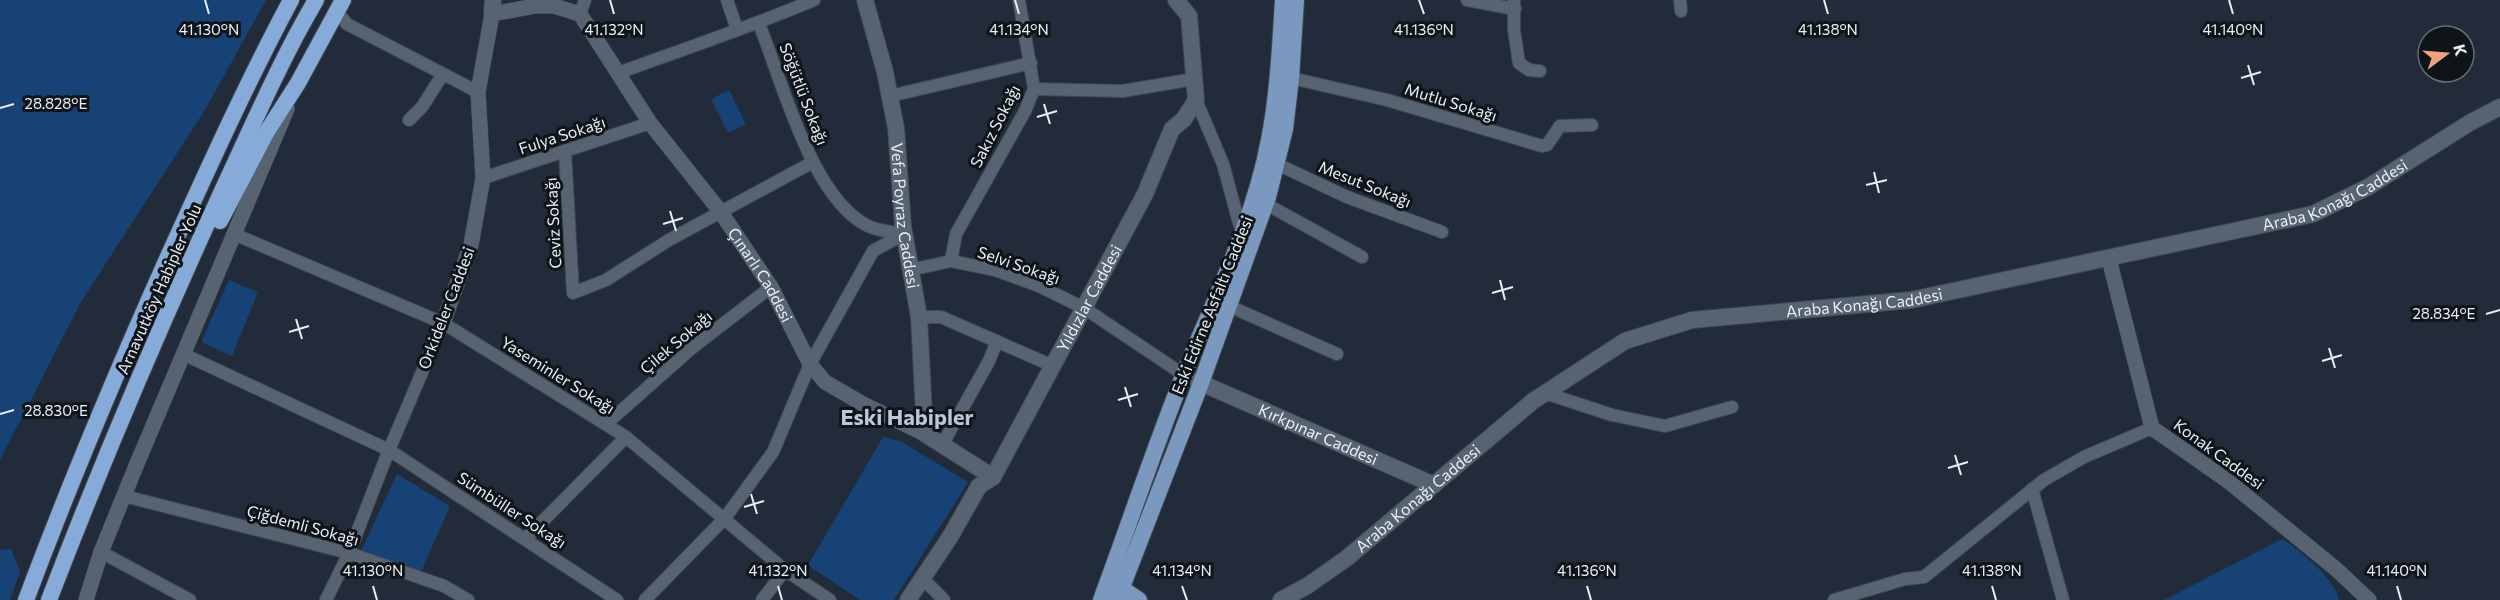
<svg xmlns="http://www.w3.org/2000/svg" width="2500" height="600" font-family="Commissioner,sans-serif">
  <rect width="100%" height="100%" fill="#212b39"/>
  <g fill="#164276">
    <polygon points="0,0 266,0 205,110 81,302 0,460"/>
    <polygon points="729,90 746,124 728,133 711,99"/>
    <polygon points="229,280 258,292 232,356 201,342"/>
    <polygon points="883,437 900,441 968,482 894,600 860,600 808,565"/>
    <polygon points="397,474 450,506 421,572 361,551"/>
    <path d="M2282,539C2300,550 2335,579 2339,600H2164Z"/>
    <polygon points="11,549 20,572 10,600 0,600 0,550"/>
  </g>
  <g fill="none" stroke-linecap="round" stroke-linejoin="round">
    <defs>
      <g id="minor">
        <polyline points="727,0 737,29"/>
        <polyline points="1467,0 1515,9"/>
        <polyline points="1514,0 1514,30 1519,63 1529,70 1540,71"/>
        <polyline points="1680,0 1681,11"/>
        <polyline points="336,11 347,24 478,92"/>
        <polyline points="580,14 585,0"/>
        <path d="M759,24C782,80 811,198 868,226C878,231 893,232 904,234"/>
        <path d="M618,73C684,49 750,27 814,0"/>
        <polyline points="1291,78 1387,100 1542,146 1547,145 1560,126 1592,125"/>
        <polyline points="1034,89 1123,91 1194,79"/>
        <polyline points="890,96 1031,63"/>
        <polyline points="1196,100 1223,164 1239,223 1243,231 1246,233"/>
        <polyline points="409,120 422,107 443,74"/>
        <polyline points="565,151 573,293 606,280 669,240 813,162"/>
        <polyline points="1277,164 1347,197 1442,232"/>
        <polyline points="483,178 650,123"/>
        <polyline points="1266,204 1362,257"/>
        <polyline points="234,234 443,323 626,437 785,570 830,600"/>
        <polyline points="951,261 956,234 1025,111 1034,89 1019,0"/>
        <polyline points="910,270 951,261 995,270 1039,286 1084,308 1184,375 1201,383"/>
        <polyline points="1229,306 1337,354"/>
        <polyline points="919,317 941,317 1053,366"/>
        <polyline points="183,354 389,450 617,600"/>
        <polyline points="1545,393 1612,415 1665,426 1732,407"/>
        <polyline points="606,424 692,348 771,287"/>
        <polyline points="942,445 989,361 997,341"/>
        <polyline points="2032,489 2063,600"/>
        <polyline points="124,496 349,553 444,586 468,600"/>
        <polyline points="526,538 626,437"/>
        <polyline points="101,552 190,600"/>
        <polyline points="922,578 944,600"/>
        <polyline points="326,600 349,553 389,450 443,323"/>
        <polyline points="645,600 725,518 773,452 810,364 873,251 904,234"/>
        <polyline points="762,600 785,570"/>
        <polyline points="1834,600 1905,579 1924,577 2044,480 2084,457 2152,428"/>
      </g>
      <g id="tertiary">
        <polyline points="2109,259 2152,428 2228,481 2336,569 2369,600"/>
        <path id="s1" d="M443,323L471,245L483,178L478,92L492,14L535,6H554L580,14L650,123L720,211L771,287L810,364L825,382L863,404L925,434"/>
        <polyline points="86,600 101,552 136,466 287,109"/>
      </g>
      <g id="secondary">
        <path id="s2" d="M865,0L885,72L896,128L903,226L919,317L925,434L993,477"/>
        <polyline points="492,14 493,0"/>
        <path id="s3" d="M1201,383L1434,485"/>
        <path id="s4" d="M908,600L950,537L979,486L993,477L1145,194L1172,129L1184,119L1196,100L1189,16L1176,0"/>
        <path id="s5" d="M1281,600L1307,586L1347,558L1533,401L1625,341L1692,320L1911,300L2313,214L2368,187L2471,122L2500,107"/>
      </g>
      <g id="primary">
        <polyline points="1111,589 1121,588 1139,600"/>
        <path d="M1101,600C1129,525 1154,448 1184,374C1215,298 1254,221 1269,140C1278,94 1280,47 1283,0"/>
        <polyline points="1117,600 1201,383 1268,197 1285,129 1291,78 1296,0"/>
      </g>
      <g id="trunk">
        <polyline points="220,221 266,133 298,83 343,0"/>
        <path d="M26,600C69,485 117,371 167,259C207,171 246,84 291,0"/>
        <path d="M49,600C102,462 160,326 222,191C252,127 280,61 316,0"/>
      </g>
    </defs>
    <use href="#minor" stroke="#3f4853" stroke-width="14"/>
    <use href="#tertiary" stroke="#3f4853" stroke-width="16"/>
    <use href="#secondary" stroke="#3f4853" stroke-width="18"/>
    <use href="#primary" stroke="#3f4853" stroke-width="18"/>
    <use href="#trunk" stroke="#3f4853" stroke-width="18"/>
    <use href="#minor" stroke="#586372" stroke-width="12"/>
    <use href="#tertiary" stroke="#586372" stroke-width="15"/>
    <use href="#secondary" stroke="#586372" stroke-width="16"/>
    <use href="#primary" stroke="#7b99bf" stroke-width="16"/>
    <use href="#trunk" stroke="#87abd8" stroke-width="16"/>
  </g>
  <path fill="none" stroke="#e7eef6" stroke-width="2" d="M205,0L209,14M610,0L614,14M1015,0L1019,14M1419,0L1424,14M1824,0L1828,14M2229,0L2233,14M2248,65L2254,85M2241,78L2261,72M1044,104L1050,124M0,108L14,104M1037,117L1057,111M1874,172L1879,193M1866,185L1887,180M670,211L676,231M663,224L683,218M1500,280L1505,300M1492,293L1513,287M2486,314L2500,310M296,319L302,339M289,332L309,326M2329,348L2335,368M2322,361L2342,355M1125,387L1131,407M1118,400L1138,394M0,414L14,410M1955,455L1961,475M1948,468L1968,462M751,494L757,514M744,507L764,501M373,586L377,600M778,586L782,600M1182,586L1187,600M1587,586L1591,600M1992,586L1996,600M2397,586L2401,600"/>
  <g text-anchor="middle" stroke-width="6" stroke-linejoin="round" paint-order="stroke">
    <g font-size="16" fill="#e7eef6" stroke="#0f1419">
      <text transform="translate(804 94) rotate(69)" y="6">Söğütlü Sokağı</text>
      <text transform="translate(1451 102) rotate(17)" y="6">Mutlu Sokağı</text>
      <text transform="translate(995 126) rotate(-63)" y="6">Sakız Sokağı</text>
      <text transform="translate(562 135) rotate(-18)" y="6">Fulya Sokağı</text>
      <text transform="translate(1365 184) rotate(22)" y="6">Mesut Sokağı</text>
      <text dy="6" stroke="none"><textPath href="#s5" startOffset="1160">Araba Konağı Caddesi</textPath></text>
      <text dy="6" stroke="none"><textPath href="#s2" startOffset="220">Vefa Poyraz Caddesi</textPath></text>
      <text transform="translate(553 223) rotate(-93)" y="6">Ceviz Sokağı</text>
      <text transform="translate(1019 265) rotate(19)" y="6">Selvi Sokağı</text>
      <text dy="6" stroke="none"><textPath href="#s1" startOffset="724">Çınarlı Caddesi</textPath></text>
      <text transform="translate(159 289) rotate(-66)" y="6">Arnavutköy Habipler Yolu</text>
      <text dy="6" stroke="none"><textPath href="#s4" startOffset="354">Yıldızlar Caddesi</textPath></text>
      <text dy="6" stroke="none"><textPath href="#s5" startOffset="675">Araba Konağı Caddesi</textPath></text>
      <text transform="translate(1212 305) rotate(-68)" y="6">Eski Edirne Asfaltı Caddesi</text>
      <text transform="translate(446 308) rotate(-69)" y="6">Orkideler Caddesi</text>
      <text transform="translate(676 342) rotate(-40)" y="6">Çilek Sokağı</text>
      <text transform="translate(558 375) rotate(32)" y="6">Yaseminler Sokağı</text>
      <text dy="6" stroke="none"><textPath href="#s3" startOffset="128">Kırkpınar Caddesi</textPath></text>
      <text transform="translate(2219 454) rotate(36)" y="6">Konak Caddesi</text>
      <text dy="6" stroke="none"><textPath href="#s5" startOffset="171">Araba Konağı Caddesi</textPath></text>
      <text transform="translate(512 510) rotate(33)" y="6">Sümbüller Sokağı</text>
      <text transform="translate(303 525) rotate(15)" y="6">Çiğdemli Sokağı</text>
    </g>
    <g font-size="22" font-weight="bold" fill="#bbc8d9" stroke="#0f1419">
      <text x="907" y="425">Eski Habipler</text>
    </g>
  </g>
  <g font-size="15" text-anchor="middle" fill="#e7eef6" stroke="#0f1419" stroke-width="6" stroke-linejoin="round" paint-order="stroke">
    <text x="209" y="35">41.130°N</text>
    <text x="614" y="35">41.132°N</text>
    <text x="1019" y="35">41.134°N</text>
    <text x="1424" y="35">41.136°N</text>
    <text x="1828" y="35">41.138°N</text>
    <text x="2233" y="35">41.140°N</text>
    <text x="56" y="109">28.828°E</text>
    <text x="2444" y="319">28.834°E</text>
    <text x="56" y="416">28.830°E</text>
    <text x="1587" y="576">41.136°N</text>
    <text x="1992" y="576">41.138°N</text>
    <text x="373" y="576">41.130°N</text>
    <text x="778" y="576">41.132°N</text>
    <text x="1182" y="576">41.134°N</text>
    <text x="2397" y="576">41.140°N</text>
  </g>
  <g transform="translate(2446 54) rotate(74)"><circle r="28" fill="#0f1419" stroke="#656b71" stroke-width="1.5"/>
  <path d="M0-4.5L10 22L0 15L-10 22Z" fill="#f1a17d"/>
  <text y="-9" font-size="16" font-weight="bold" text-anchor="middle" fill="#e7eef6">K</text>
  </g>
</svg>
